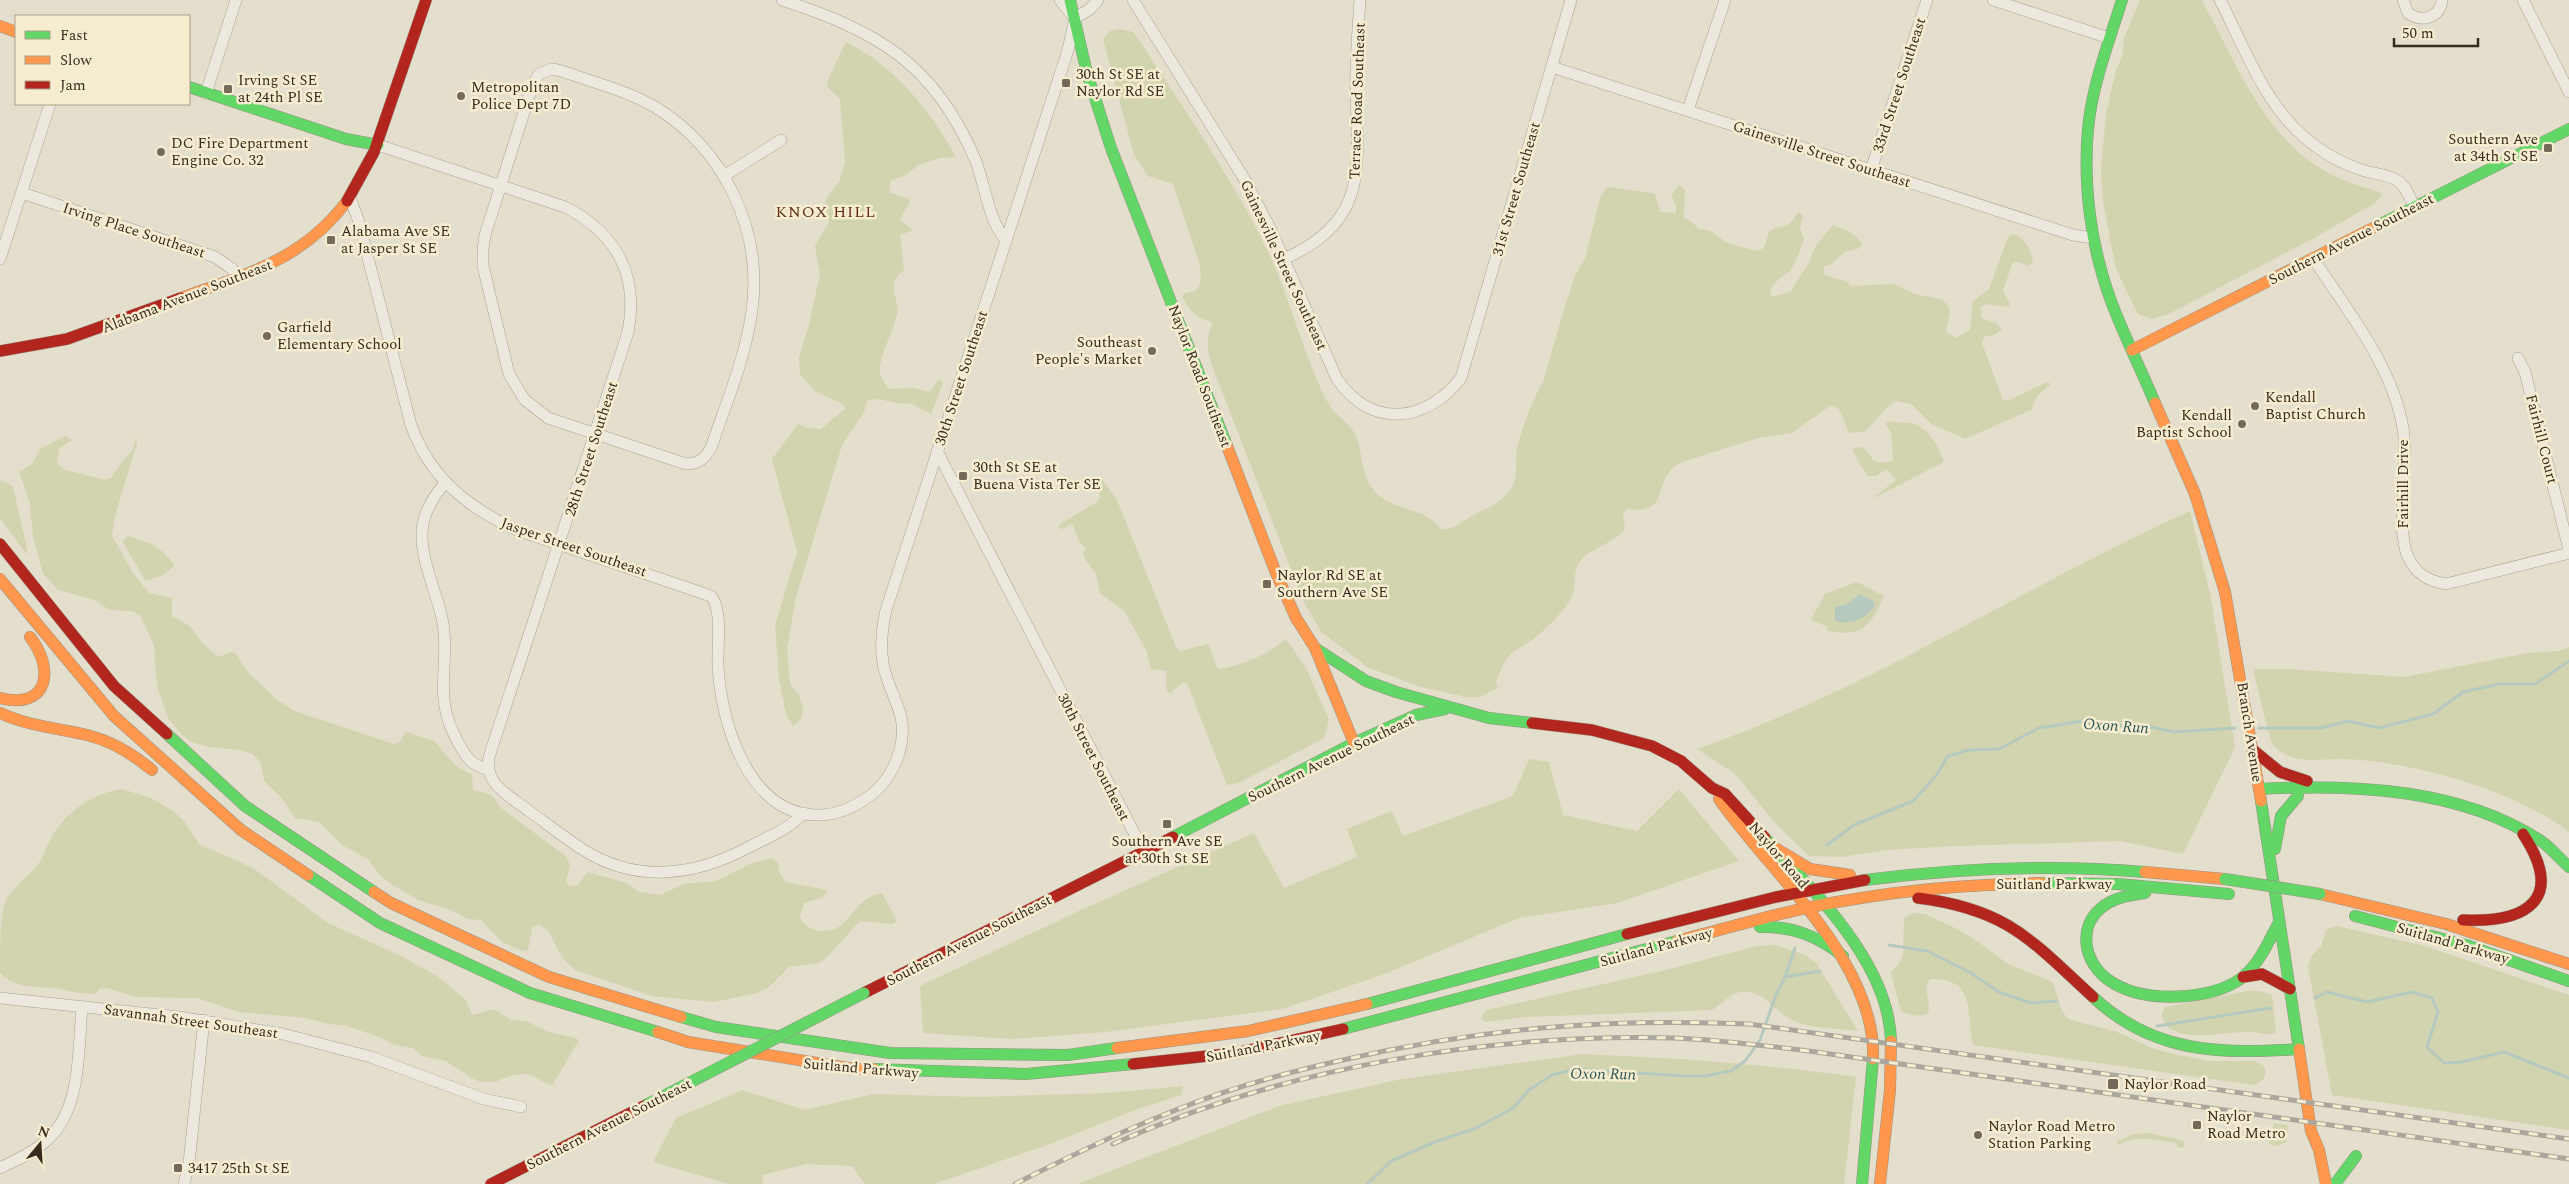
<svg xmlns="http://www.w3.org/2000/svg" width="2569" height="1184" font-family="Spectral,serif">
  <rect width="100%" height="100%" fill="#e4decc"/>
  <g fill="#d1d4ae">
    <path d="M2140,0H2202C2233,57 2262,133 2320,168C2338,180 2359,186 2380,192L2382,195L2375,203L2314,238L2169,314L2152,319L2138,314L2116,269L2103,202L2101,170L2106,113L2116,71L2123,54L2124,38Z"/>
    <path d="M1120,29L1133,32L1140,41C1185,112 1235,181 1271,258C1289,298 1300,341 1318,382C1322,391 1327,404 1334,411C1341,419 1350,424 1355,434C1363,451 1360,471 1372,488C1390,513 1422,504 1441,529C1453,531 1462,521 1472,516C1486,508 1500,504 1510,490C1519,478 1515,468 1516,454C1518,437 1534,396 1543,382L1565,306L1575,276L1586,256L1600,198L1607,187L1653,193L1656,196L1660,212L1675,213L1677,208L1671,195L1679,185L1685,190L1684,218L1691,221L1699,229L1711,231L1727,243L1757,251L1764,248L1769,232C1783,221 1783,235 1798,213H1801L1803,216L1800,228L1804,239C1801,247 1796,263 1791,269C1783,279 1774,278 1770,294L1772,297L1790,292L1807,266L1817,244L1833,225C1844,229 1859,234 1862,245L1860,248L1845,252L1833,263L1823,267L1825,275L1845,281L1851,286L1894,284L1914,294L1940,299L1947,304L1950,311L1946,331L1955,338L1970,330L1973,301L1989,289L2008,237L2013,234C2023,236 2032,251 2033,261L2028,266L2016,261L2012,264L2003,291L2010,304L2008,307L1986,304L1981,307V318L1996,323L2002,329L1996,334L1984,337L1982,343L2003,400H2010L2047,382L2051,384L2037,396L2031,410L1965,439L1932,424L1911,404L1897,401L1886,408L1866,431L1851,433L1848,430L1839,409L1831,405L1792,433L1758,438L1682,462C1648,479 1675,515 1627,509L1623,513L1625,529C1613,544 1594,546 1581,560C1571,571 1578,588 1570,600C1562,613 1548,627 1536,637C1527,645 1516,648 1508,657C1502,665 1500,673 1496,682L1498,688L1480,697H1466L1421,687L1369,668L1321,632L1302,598L1220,386C1212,367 1202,345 1212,325L1211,322C1197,318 1188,310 1183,297V294L1194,291L1199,287L1201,277L1199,262L1173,184L1148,176L1134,155L1103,39L1110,31Z"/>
    <path d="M846,42C897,68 928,108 956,157L940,158L918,165L906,175L891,181L889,188L890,193L907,198L910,201L900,220L913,230L900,235L904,271C885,282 899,297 897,314C894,330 877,360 880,375L888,389L914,388L930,392L939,379L943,383L931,414L910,403C895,406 880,395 867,401L864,412L842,445L796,597L787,650L790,684L799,695L803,709L801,719L793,726L786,714L779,679L775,626L797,552L772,459L798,424L807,428L821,429L846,408L841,403L816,392L800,374L799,357L809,325L820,274L815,246L829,222L825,204L827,198L840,180L845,162L840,99L827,87L828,80Z"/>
    <path d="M1889,421C1897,423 1902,422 1909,423C1926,424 1940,447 1944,462L1870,500L1896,480L1887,469L1876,476H1868L1859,463L1852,449L1863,447C1874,459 1873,467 1893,460L1891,432L1885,424Z"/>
    <path d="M65,436L72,440L59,448L57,464L66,470L106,480L111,478L124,459L133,450L136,436L137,443L115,516L112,536L133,573L149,593L172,598V616L190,626L202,643L218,657L231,652L236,653L246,670L276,699L294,711L394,744L400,742L406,732L434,741L457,767L472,774L473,790L492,795L501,808L567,857L570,866L566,881L569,886L578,885L588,872L626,883L640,892L660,895L684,884L716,881L750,864L771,858L778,863L780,874L786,882L827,890L823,897L804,903L800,917C805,932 829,935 840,926C857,913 857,898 882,893L897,921L892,924L860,921L827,957L819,963L789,967L769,987L757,993L714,1002L652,996L575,970L563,959L548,930L539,924L532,928L528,950L522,951L502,942L481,920L467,919L451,910L418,900L388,882L379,874L368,859L342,845L319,822L295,818L282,798L264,781L261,763L253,754L240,750L209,747L194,743L183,736L168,718L157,686L154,645L140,615L132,611L110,610L94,600L58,590L43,574L33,537L30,503L19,472L33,463L40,449Z"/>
    <path d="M1100,477L1117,500L1176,647L1180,651L1208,644L1218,669C1240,667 1270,653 1286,639L1306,668L1329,720L1324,738L1239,783L1227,785L1187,683H1183L1170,693L1167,691L1166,679L1167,671L1151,669L1147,652L1125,612L1100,593L1096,573L1086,561L1083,552L1086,550L1079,541L1072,523L1063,529L1059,528L1060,524L1097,502L1100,498L1098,478Z"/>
    <polygon points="0,480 13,486 28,554 25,552 0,518"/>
    <path d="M2190,511L2210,593L2235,747L2183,854L2120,841L1956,846L1887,850L1842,857L1809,856L1776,824L1735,774L1697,749C1869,690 2024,586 2190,511Z"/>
    <path d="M128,536C148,542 162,547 174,565C170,573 154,580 145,580L122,541Z"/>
    <path d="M1857,582L1884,596C1870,627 1863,637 1827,631L1828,627L1811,620L1825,594Z"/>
    <path d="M2569,647V832C2515,790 2411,761 2343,759C2320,758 2292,766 2274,746C2269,740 2256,681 2253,669H2287L2404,677L2528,653L2559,651Z"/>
    <polygon points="1529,759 1549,762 1563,815 1637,831 1679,789 1739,861 1617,903 1519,918 1382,975 1282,1009 1105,1032 1012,1039 923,1033 920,986 1081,910 1254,833 1284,888 1357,857 1347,829 1392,811 1403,836 1513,796"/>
    <path d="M122,789L151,798L173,811L184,821L199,844L253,868L328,923L403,957L437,976L466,1000L472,1015L494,1009L511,1020L526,1021L549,1032L575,1038L579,1040L552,1086L528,1074L512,1075L495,1082H481L471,1078L446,1061L422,1056L413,1048L394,1045L382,1038L347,1026L329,1024L305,1018L239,1012L197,998L136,997L107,988L100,989L95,994C79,994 67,990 52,988C33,986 14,988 0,973C0,951 0,925 4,905C9,890 26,878 36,867C43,859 45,850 50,840C63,814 92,793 122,789Z"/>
    <path d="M1913,913L1925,914L1957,929L1977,941L2008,964L2053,982L2061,1009L2067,1018L2072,1020L2117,1032L2152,1048L2173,1054L2209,1061H2255L2264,1066C2268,1076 2264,1081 2254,1085L1973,1045C1965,1015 1979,978 1930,979C1921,990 1932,1001 1928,1014L1917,1016L1901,1012L1891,972L1899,964L1903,954L1904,918Z"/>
    <polygon points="2336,926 2425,946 2569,995 2569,1130 2332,1095 2308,967 2311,957 2321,946 2326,930"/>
    <path d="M1775,945L1805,955L1816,963L1858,1031C1836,1028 1810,1029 1790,1019C1775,1011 1761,988 1741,992C1730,993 1722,1004 1712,1010L1527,1017L1486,1022L1481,1019L1483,1014L1487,1010L1662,971L1757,946Z"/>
    <path d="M2247,991H2260L2272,995L2276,1032C2267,1037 2260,1032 2250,1032C2224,1031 2192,1042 2169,1028C2163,1020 2158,1014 2166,1007Z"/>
    <path d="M1582,1054C1674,1058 1765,1064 1856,1077L1844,1184H1077L1279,1106L1397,1080Z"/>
    <polygon points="1183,1086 1181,1095 1135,1110 1050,1144 934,1184 865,1184 852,1166 806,1164 763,1175 762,1184 729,1184 653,1162 676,1118 742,1090 805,1110 873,1094 978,1097 1107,1093"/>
    <polygon points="2274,1123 2288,1125 2286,1142 2277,1146 2269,1144"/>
    <path d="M2148,1133L2182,1140L2185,1144L2184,1147L2178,1148L2176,1143C2159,1140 2135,1134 2119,1145L2116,1142L2134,1134Z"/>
  </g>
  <path fill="#b6c9bf" d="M1860,594L1872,600L1875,606C1864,619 1853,625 1835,621V607L1847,604Z"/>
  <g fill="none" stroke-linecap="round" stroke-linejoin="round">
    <g stroke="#b6c9bf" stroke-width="3">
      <polyline points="2259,728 2321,728 2348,721 2379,728 2433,714 2463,692 2500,684 2535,684 2569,661"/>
      <polyline points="1827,845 1854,825 1913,801 1936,776 1948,756 1969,750 1999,749 2039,728 2083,721 2101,727 2143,725 2174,732 2235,728"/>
      <polyline points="1889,945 1927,951 1971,973 1999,992 2031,1003 2057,1001"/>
      <polyline points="1785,977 1820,971"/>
      <polyline points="2315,998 2327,992 2367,1002 2412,992 2432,998 2438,1012 2427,1047 2444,1063 2461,1062 2504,1052 2569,1078"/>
      <polyline points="2157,1026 2271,1008"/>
      <polyline points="1367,1184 1391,1161 1435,1142 1474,1129 1513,1108 1529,1090 1552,1075 1576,1069 1685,1076 1706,1076 1731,1071 1745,1061 1760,1040 1776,995 1785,977 1795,948"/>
    </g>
    <defs>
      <g id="street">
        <path d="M782,0C877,31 934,63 975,159C986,187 987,217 1006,241"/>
        <polyline points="1060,0 1072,15"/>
        <path d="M1133,0L1245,180L1270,228L1337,379C1371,429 1426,423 1461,378L1571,0"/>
        <polyline points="1993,0 2109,38"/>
        <path d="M2220,0C2244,46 2263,101 2303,136C2321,152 2342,164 2365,171C2375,174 2390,175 2398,181C2406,187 2410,197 2414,206"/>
        <path d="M2403,0L2408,13C2422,23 2440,18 2442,0"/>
        <polyline points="2523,0 2569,92"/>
        <polyline points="1552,67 2073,235 2093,238"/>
        <path d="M552,69C564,71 576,76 588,80C611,87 634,95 655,107C724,149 763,230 752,310C746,357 726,403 711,448C705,458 699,464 686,464L548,418L524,399L509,374L483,266V249L485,235L533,84L539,74Z"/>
        <polyline points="206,93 236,0"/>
        <polyline points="1688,110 1725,0"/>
        <path d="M378,145L565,207C616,233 639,275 628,332L489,757C484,785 510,796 529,811C547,824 564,837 582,849C636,884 695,876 749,847C768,837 789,829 804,813"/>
        <polyline points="1871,170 1927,0"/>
        <polyline points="724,176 781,140"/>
        <polyline points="22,193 215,257 231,268 240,277"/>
        <path d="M350,198L358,219L411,425C429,477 469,509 517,530L711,596C723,610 717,647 718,666C721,722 747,812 815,815C836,816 855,807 871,795C893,778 907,745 901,717C896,698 886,682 883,663C880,645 882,628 886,610L1068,50L1075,18L1090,9L1098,0"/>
        <path d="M2313,258C2347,311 2392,364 2403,428C2409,465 2395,527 2408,557C2416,574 2428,581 2446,584L2569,553"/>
        <polyline points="0,259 50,104"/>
        <path d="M1284,259C1368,221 1358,171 1356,92C1355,61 1358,31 1360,0"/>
        <polyline points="2518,358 2525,372 2569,550"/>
        <polyline points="937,451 1144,852"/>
        <path d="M445,483C433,497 422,515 422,534C421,562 438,595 443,623C450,669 432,696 458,742C466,757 471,765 487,769"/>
        <polyline points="0,998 179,1017 283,1034 371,1057 484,1099 521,1107"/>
        <path d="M0,1168C16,1160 33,1153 46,1141C82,1110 78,1050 82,1007"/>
        <polyline points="184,1184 189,1163 204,1020"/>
      </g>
      <g id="fast">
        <polyline points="1070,0 1087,73 1111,148 1227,446"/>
        <path d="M2122,0C2109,42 2092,85 2088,129C2083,186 2091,247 2111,301C2124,336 2141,369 2155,403"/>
        <polyline points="189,87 346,139 378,145"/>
        <polyline points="2377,226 2569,129"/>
        <polyline points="1315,648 1366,681 1396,692 1489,718 1532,723"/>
        <polyline points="167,734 245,806 374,892"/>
        <path d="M2259,789C2353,784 2460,788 2541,841C2551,848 2560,859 2569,867"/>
        <polyline points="2261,801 2299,1049"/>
        <polyline points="1173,837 1354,743 1416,715 1445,709"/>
        <path d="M1765,838C1815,893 1889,963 1891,1041"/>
        <polyline points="2275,849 2281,816 2298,796"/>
        <polyline points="308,875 380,923 530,993 658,1032"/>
        <path d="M1865,880C1958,868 2051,864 2145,872"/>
        <polyline points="2042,883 2118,884 2229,894"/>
        <path d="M2145,893C2131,895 2117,897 2105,905C2076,925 2083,963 2110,981C2132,996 2162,998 2187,996C2207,994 2229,989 2244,976C2260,962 2269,941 2279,922"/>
        <polyline points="2355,916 2466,945 2569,981"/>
        <path d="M1760,927C1793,926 1817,936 1843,956"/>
        <path d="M2093,997C2154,1054 2221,1054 2299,1049"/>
        <polyline points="1367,1004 1627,934"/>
        <polyline points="681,1017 716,1027 890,1053 1068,1055 1117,1048"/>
        <polyline points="1343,1029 1677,941"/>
        <polyline points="874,1069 1026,1074 1133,1064"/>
        <polyline points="1862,1184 1873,1059"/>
        <polyline points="2335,1184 2356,1156"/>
      </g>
      <g id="slow">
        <polyline points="0,26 16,32"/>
        <path d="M181,298C247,274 303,260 347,201"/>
        <polyline points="2132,350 2377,226"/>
        <polyline points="2155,403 2195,494 2225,592 2261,801"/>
        <polyline points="1227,446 1276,573 1296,618 1315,648 1354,743"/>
        <polyline points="0,579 114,716 241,830 308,875"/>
        <path d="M0,698C49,710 55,669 30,637"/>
        <path d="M0,713C28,726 57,728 87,735C111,741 133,754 152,770"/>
        <path d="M1719,799C1771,874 1877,962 1873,1059"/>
        <polyline points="1767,843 1810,869 1850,875"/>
        <polyline points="2145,872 2225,879"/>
        <polyline points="374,892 391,903 549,977 681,1017"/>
        <polyline points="2320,894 2446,924 2569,964"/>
        <path d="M1677,941C1732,927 1787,910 1843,901C1909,889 1975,884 2042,883"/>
        <polyline points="658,1032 688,1042 854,1069 874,1069"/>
        <polyline points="1117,1048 1248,1031 1367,1004"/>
        <polyline points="2299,1049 2311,1131 2319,1150 2326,1184"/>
        <polyline points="1880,1184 1890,1090 1891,1041"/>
      </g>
      <g id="jam">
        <polyline points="347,201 374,152 426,0"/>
        <polyline points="0,351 67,339 181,298"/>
        <polyline points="0,544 114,686 167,734"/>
        <polyline points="1532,723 1592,730 1652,746 1681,761 1712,788 1725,794 1765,838"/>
        <polyline points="2253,750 2280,772 2307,781"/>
        <path d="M1918,898C2007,909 2031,940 2093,997"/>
        <path d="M2463,920C2529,923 2565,898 2523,834"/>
        <polyline points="1627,934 1776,897 1865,880"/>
        <polyline points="2243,977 2262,974 2290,989"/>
        <polyline points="864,993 1173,837"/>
        <polyline points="1133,1064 1236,1053 1343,1029"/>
        <polyline points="491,1184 648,1104"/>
      </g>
    </defs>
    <use href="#street" stroke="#a9a295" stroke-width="12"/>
    <use href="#fast" stroke="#989285" stroke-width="12"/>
    <use href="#slow" stroke="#989285" stroke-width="12"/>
    <use href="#jam" stroke="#989285" stroke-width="12"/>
    <use href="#street" stroke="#ece8dd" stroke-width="11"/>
    <use href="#fast" stroke="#63d668" stroke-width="11"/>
    <use href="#slow" stroke="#ff974d" stroke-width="11"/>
    <use href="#jam" stroke="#b3261e" stroke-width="11"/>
    <defs>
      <g id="rail">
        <path d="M1113,1144C1283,1068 1488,1033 1674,1038C1721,1040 1769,1046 1816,1052L2569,1159"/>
        <path d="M1015,1184C1066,1158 1117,1133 1171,1112C1226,1089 1284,1073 1343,1060C1481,1028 1607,1018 1749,1024L2569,1139"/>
      </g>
    </defs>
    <use href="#rail" stroke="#aba79d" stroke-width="5"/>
    <use href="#rail" stroke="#f6edd0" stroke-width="3" stroke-dasharray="9" stroke-linecap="butt"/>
    <defs>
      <g id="fast-bridge">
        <polyline points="2225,879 2320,894"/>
        <polyline points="648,1104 864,993"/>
      </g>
    </defs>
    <use href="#fast-bridge" stroke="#989285" stroke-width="12" stroke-linecap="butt"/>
    <use href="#fast-bridge" stroke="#63d668" stroke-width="11"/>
  </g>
  <g fill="#746a5a" stroke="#f6edd0" stroke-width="2">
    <rect x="1061" y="78" width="10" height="10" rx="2.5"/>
    <rect x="223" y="84" width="10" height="10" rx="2.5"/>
    <circle cx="461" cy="96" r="5"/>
    <rect x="2543" y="143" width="10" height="10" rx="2.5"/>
    <circle cx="161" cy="152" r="5"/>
    <rect x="326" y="235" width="10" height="10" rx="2.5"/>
    <circle cx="267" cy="336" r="5"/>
    <circle cx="1152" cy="351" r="5"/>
    <circle cx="2255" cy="406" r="5"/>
    <circle cx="2242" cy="424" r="5"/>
    <rect x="958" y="471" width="10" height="10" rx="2.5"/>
    <rect x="1262" y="579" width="10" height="10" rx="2.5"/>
    <rect x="1162" y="819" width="10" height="10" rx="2.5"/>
    <rect x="2107" y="1078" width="12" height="12" rx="2.5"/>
    <rect x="2192" y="1120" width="10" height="10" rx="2.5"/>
    <circle cx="1978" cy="1135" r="5"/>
    <rect x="173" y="1163" width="10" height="10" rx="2.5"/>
  </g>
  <g text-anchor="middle" stroke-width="5" stroke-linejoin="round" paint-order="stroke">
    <g font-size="15" fill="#372b1d" stroke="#f6edd0" text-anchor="start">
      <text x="1076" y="79">30th St SE at<tspan x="1076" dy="17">Naylor Rd SE</tspan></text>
      <text x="238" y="85">Irving St SE<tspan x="238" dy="17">at 24th Pl SE</tspan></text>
      <text x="471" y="92">Metropolitan<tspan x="471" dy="17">Police Dept 7D</tspan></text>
      <text x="2538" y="144" text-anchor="end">Southern Ave<tspan x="2538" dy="17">at 34th St SE</tspan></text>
      <text x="171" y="148">DC Fire Department<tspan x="171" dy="17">Engine Co. 32</tspan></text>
      <text x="341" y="236">Alabama Ave SE<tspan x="341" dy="17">at Jasper St SE</tspan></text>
      <text x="277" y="332">Garfield<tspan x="277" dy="17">Elementary School</tspan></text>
      <text x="1142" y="347" text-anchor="end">Southeast<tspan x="1142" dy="17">People's Market</tspan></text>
      <text x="2265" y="402">Kendall<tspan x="2265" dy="17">Baptist Church</tspan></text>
      <text x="2232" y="420" text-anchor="end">Kendall<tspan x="2232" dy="17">Baptist School</tspan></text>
      <text x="973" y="472">30th St SE at<tspan x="973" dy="17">Buena Vista Ter SE</tspan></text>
      <text x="1277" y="580">Naylor Rd SE at<tspan x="1277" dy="17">Southern Ave SE</tspan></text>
      <text x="1167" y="846" text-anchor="middle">Southern Ave SE<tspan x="1167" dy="17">at 30th St SE</tspan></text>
      <text x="2124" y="1089">Naylor Road</text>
      <text x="2207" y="1121">Naylor<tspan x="2207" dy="17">Road Metro</tspan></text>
      <text x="1988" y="1131">Naylor Road Metro<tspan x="1988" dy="17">Station Parking</tspan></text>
      <text x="188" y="1173">3417 25th St SE</text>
    </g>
    <g font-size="15" fill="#372b1d" stroke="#f6edd0">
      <text transform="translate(1899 85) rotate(-72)" y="5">33rd Street Southeast</text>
      <text transform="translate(1357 101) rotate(-88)" y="5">Terrace Road Southeast</text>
      <text transform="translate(1822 154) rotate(18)" y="5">Gainesville Street Southeast</text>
      <text transform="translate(1516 189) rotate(-74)" y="5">31st Street Southeast</text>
      <text transform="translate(134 230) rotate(18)" y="5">Irving Place Southeast</text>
      <text transform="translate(2351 239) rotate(-27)" y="5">Southern Avenue Southeast</text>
      <text transform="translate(1284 265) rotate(65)" y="5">Gainesville Street Southeast</text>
      <text transform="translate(187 296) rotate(-21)" y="5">Alabama Avenue Southeast</text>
      <text transform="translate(1200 376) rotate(69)" y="5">Naylor Road Southeast</text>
      <text transform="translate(961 378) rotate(-72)" y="5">30th Street Southeast</text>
      <text transform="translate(2542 439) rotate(76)" y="5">Fairhill Court</text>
      <text transform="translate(591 449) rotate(-72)" y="5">28th Street Southeast</text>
      <text transform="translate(2403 484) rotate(-90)" y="5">Fairhill Drive</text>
      <text transform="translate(574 547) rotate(19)" y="5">Jasper Street Southeast</text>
      <text transform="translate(2250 732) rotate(81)" y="5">Branch Avenue</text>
      <text transform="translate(1094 757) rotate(63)" y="5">30th Street Southeast</text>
      <text transform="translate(1331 758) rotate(-26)" y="5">Southern Avenue Southeast</text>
      <text transform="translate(1779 855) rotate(49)" y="5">Naylor Road</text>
      <text x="2054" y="889">Suitland Parkway</text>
      <text transform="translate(969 940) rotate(-27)" y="5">Southern Avenue Southeast</text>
      <text transform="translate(2453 943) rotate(16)" y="5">Suitland Parkway</text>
      <text transform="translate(1656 947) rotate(-15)" y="5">Suitland Parkway</text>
      <text transform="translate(191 1021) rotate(8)" y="5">Savannah Street Southeast</text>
      <text transform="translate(1263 1046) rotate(-11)" y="5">Suitland Parkway</text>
      <text transform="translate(861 1068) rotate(5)" y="5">Suitland Parkway</text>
      <text transform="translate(609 1124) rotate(-27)" y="5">Southern Avenue Southeast</text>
    </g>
    <g font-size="16" letter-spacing="1" fill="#64301c" stroke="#f6edd0">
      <text x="826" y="217">KNOX HILL</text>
    </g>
    <g font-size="16" font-style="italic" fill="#2c5757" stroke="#f6edd0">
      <text transform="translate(2116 725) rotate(4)" y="6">Oxon Run</text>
      <text transform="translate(1603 1073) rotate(1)" y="6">Oxon Run</text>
    </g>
  </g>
  <rect x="15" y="15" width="175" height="90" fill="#f6edd0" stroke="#aa9f88"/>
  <rect x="25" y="31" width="25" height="8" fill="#63d668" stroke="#aa9f88"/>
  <text x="60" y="40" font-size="15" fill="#372b1d">Fast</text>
  <rect x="25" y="56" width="25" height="8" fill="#ff974d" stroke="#aa9f88"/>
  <text x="60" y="65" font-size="15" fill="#372b1d">Slow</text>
  <rect x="25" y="81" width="25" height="8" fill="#b3261e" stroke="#aa9f88"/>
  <text x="60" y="90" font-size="15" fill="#372b1d">Jam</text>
  <g transform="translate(40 1144) rotate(18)" stroke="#f6edd0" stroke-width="4" paint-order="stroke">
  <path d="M0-4L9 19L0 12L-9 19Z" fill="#372b1d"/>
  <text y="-8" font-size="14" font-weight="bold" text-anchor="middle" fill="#372b1d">N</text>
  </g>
  <path d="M2394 38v8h84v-8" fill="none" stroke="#372b1d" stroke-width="2.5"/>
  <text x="2402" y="38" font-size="15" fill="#372b1d" stroke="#f6edd0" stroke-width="4" paint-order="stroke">50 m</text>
</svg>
